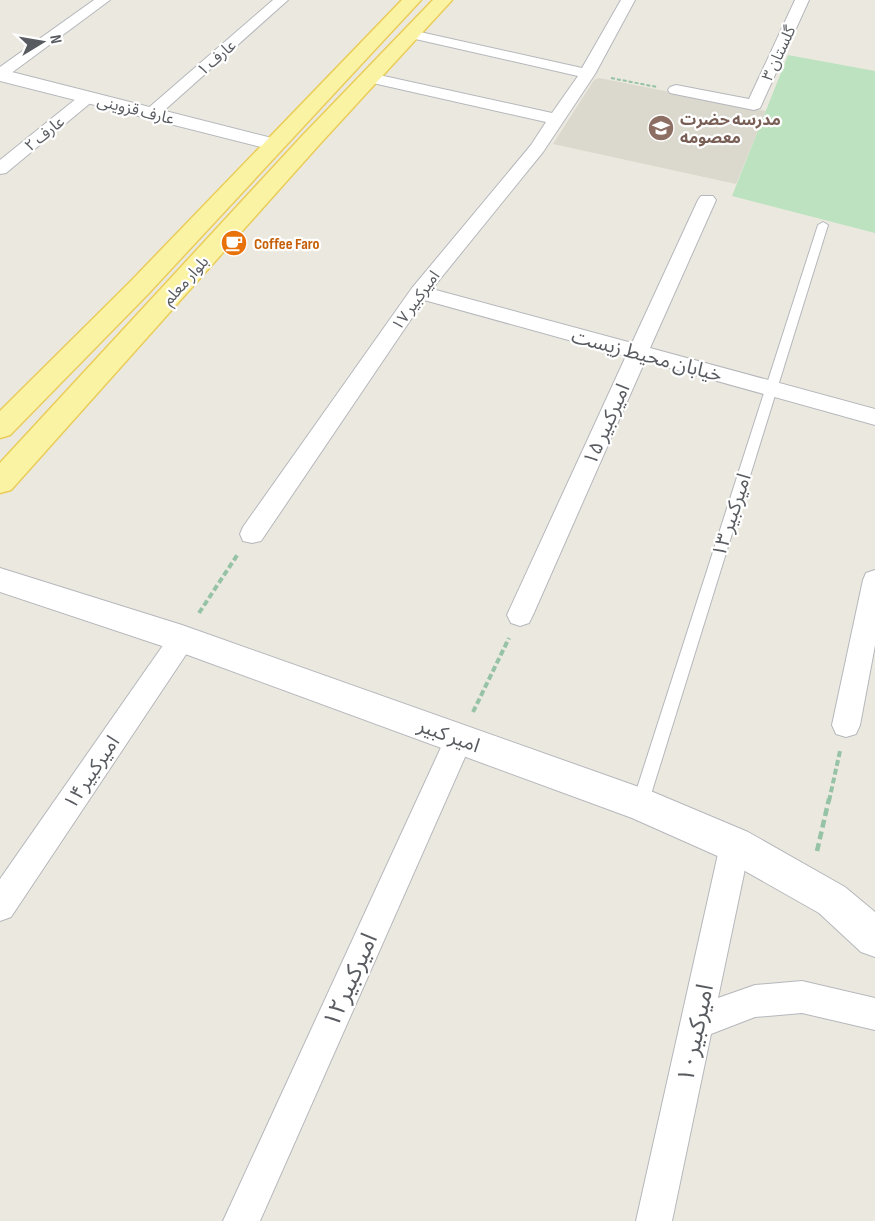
<svg xmlns="http://www.w3.org/2000/svg" width="875" height="1221" font-family="'Sofia Sans Condensed','Noto Sans Arabic',sans-serif">
  <rect width="100%" height="100%" fill="#ebe9df"/>
  <polygon fill="#dbd8cd" points="599,78 766,111 736,184 553,144 594,80"/>
  <polygon fill="#bce2bf" points="788,55 875,71 875,233 732,196"/>
  <g fill="none" stroke-linecap="round" stroke-linejoin="round">
    <defs>
      <polygon id="service" points="823,222 828,225 648,804 645,809 640,811 635,809 632,804 818,225"/>
      <g id="minor">
        <polygon points="94,0 110,0 6,77 0,79 0,67"/>
        <polygon points="273,0 288,0 158,116 146,116 144,113 146,110"/>
        <polygon points="621,0 635,0 595,74 543,152 432,289 632,343 698,200 701,196 713,196 716,200 650,348 875,409 875,425 645,361 533,615 529,623 520,626 511,623 507,615 626,356 424,300 261,541 252,543 243,541 240,534 243,527 412,288 531,145 546,122 364,81 362,78 364,75 370,73 552,113 578,76 411,38 404,34 411,30 582,68"/>
        <polygon points="795,0 809,0 760,108 754,110 670,93 668,90 670,87 676,85 749,99"/>
        <polygon points="88,92 94,94 96,97 94,100 6,173 0,174 0,160 82,94"/>
        <polygon points="875,570 875,645 860,725 856,734 846,737 836,734 832,725 863,580 866,573"/>
        <polygon points="182,628 191,631 195,639 191,647 11,917 0,921 0,879 173,631"/>
        <polygon points="459,726 469,730 473,739 260,1221 223,1221 449,730"/>
        <polygon points="735,831 746,835 750,845 718,998 755,985 802,981 875,998 875,1030 802,1013 755,1017 711,1034 672,1221 636,1221 720,845 724,835"/>
      </g>
      <g id="tertiary">
        <polygon points="0,69 280,140 283,144 280,148 273,150 0,81"/>
        <polygon points="0,568 182,625 653,792 748,832 845,887 875,912 875,957 861,952 819,913 722,858 632,818 177,651 0,592"/>
      </g>
      <g id="primary">
        <polygon points="402,0 421,0 148,294 10,435 0,438 0,411 130,282"/>
        <polygon points="433,0 452,0 318,146 11,490 0,493 0,463 302,136"/>
      </g>
    </defs>
    <use href="#service" stroke="#b5b7bc" stroke-width="2"/>
    <use href="#minor" stroke="#b5b7bc" stroke-width="2"/>
    <use href="#tertiary" stroke="#b5b7bc" stroke-width="2"/>
    <use href="#primary" stroke="#eacc59" stroke-width="3"/>
    <polyline stroke="#96c2a6" stroke-width="2" stroke-dasharray="4 2" stroke-linecap="butt" points="611,78 657,87"/>
    <g stroke="#96c2a6" stroke-width="4" stroke-dasharray="6 3" stroke-linecap="butt">
      <polyline points="199,613 238,554"/>
      <polyline points="473,712 509,638"/>
      <polyline points="829,801 840,751"/>
    </g>
    <polyline stroke="#96c2a6" stroke-width="4.5" stroke-dasharray="8 4" stroke-linecap="butt" points="817,851 829,799"/>
    <use href="#service" fill="#fff" fill-rule="evenodd"/>
    <use href="#minor" fill="#fff" fill-rule="evenodd"/>
    <use href="#tertiary" fill="#fff" fill-rule="evenodd"/>
    <use href="#primary" fill="#fbf3a4" fill-rule="evenodd"/>
  </g>
  <defs>
    <symbol id="school-disc" viewBox="-11 -11 22 22"><circle r="9.5" fill="#8d6e63" stroke="#fff"/><path d="M0-5L7-2L0 1L-7-2ZM-4 1L0 2.5L4 1V4Q0 6-4 4Z" fill="#fff"/></symbol>
    <symbol id="cafe-disc" viewBox="-11 -11 22 22"><circle r="9.5" fill="#e8710a" stroke="#fff"/><path d="M-5.5-4.5H6V0H3Q3 3.5 0 3.5H-2.5Q-5.5 3.5-5.5 0ZM3-3.2v2h1.7v-2ZM-6 4.5H4V6H-6Z" fill="#fff"/></symbol>
  </defs>
  <g fill-rule="evenodd">
    <use href="#school-disc" x="646" y="113" width="30" height="30"/>
    <use href="#cafe-disc" x="219" y="228" width="30" height="30"/>
  </g>
  <g text-anchor="middle" stroke-width="4.5" stroke-linejoin="round" paint-order="stroke">
    <g font-size="16" fill="#585b60" stroke="#fff">
      <text transform="translate(778 53) rotate(-65)" y="6">گلستان ۳</text>
      <text transform="translate(216 57) rotate(-41)" y="6">عارف ۱</text>
      <text transform="translate(136 109) rotate(14)" y="6">عارف قزوینی</text>
      <text transform="translate(44 133) rotate(-39)" y="6">عارف ۲</text>
      <text transform="translate(185 280) rotate(-48)" y="6">بلوار معلم</text>
      <text transform="translate(415 300) rotate(-54)" y="6">امیرکبیر ۱۷</text>
    </g>
    <g font-size="16" font-weight="bold" fill="#785e54" stroke="#fff" text-anchor="start">
      <text x="680" y="125">مدرسه حضرت<tspan x="680" dy="18">معصومه</tspan></text>
    </g>
    <g font-size="16" font-weight="bold" fill="#c56008" stroke="#fff" text-anchor="start">
      <text x="254" y="249">Coffee Faro</text>
    </g>
    <g font-size="20" fill="#585b60" stroke="#fff">
      <text transform="translate(647 355) rotate(15)" y="7">خیابان محیط زیست</text>
      <text transform="translate(606 424) rotate(-66)" y="7">امیرکبیر ۱۵</text>
      <text transform="translate(731 515) rotate(-72)" y="7">امیرکبیر ۱۳</text>
      <text transform="translate(449 735) rotate(20)" y="7">امیر کبیر</text>
      <text transform="translate(91 772) rotate(-56)" y="7">امیرکبیر۱۴</text>
    </g>
    <g font-size="24" fill="#585b60" stroke="#fff">
      <text transform="translate(350 980) rotate(-66)" y="8">امیرکبیر۱۲</text>
      <text transform="translate(695 1033) rotate(-78)" y="8">امیرکبیر۱۰</text>
    </g>
  </g>
  <g transform="translate(42 42) rotate(79)" stroke="#ffffff" stroke-width="4.5" paint-order="stroke">
  <path d="M0-4.5L10 22L0 15L-10 22Z" fill="#585b60"/>
  <text y="-9" font-size="16" font-weight="bold" text-anchor="middle" fill="#585b60">N</text>
  </g>
</svg>
